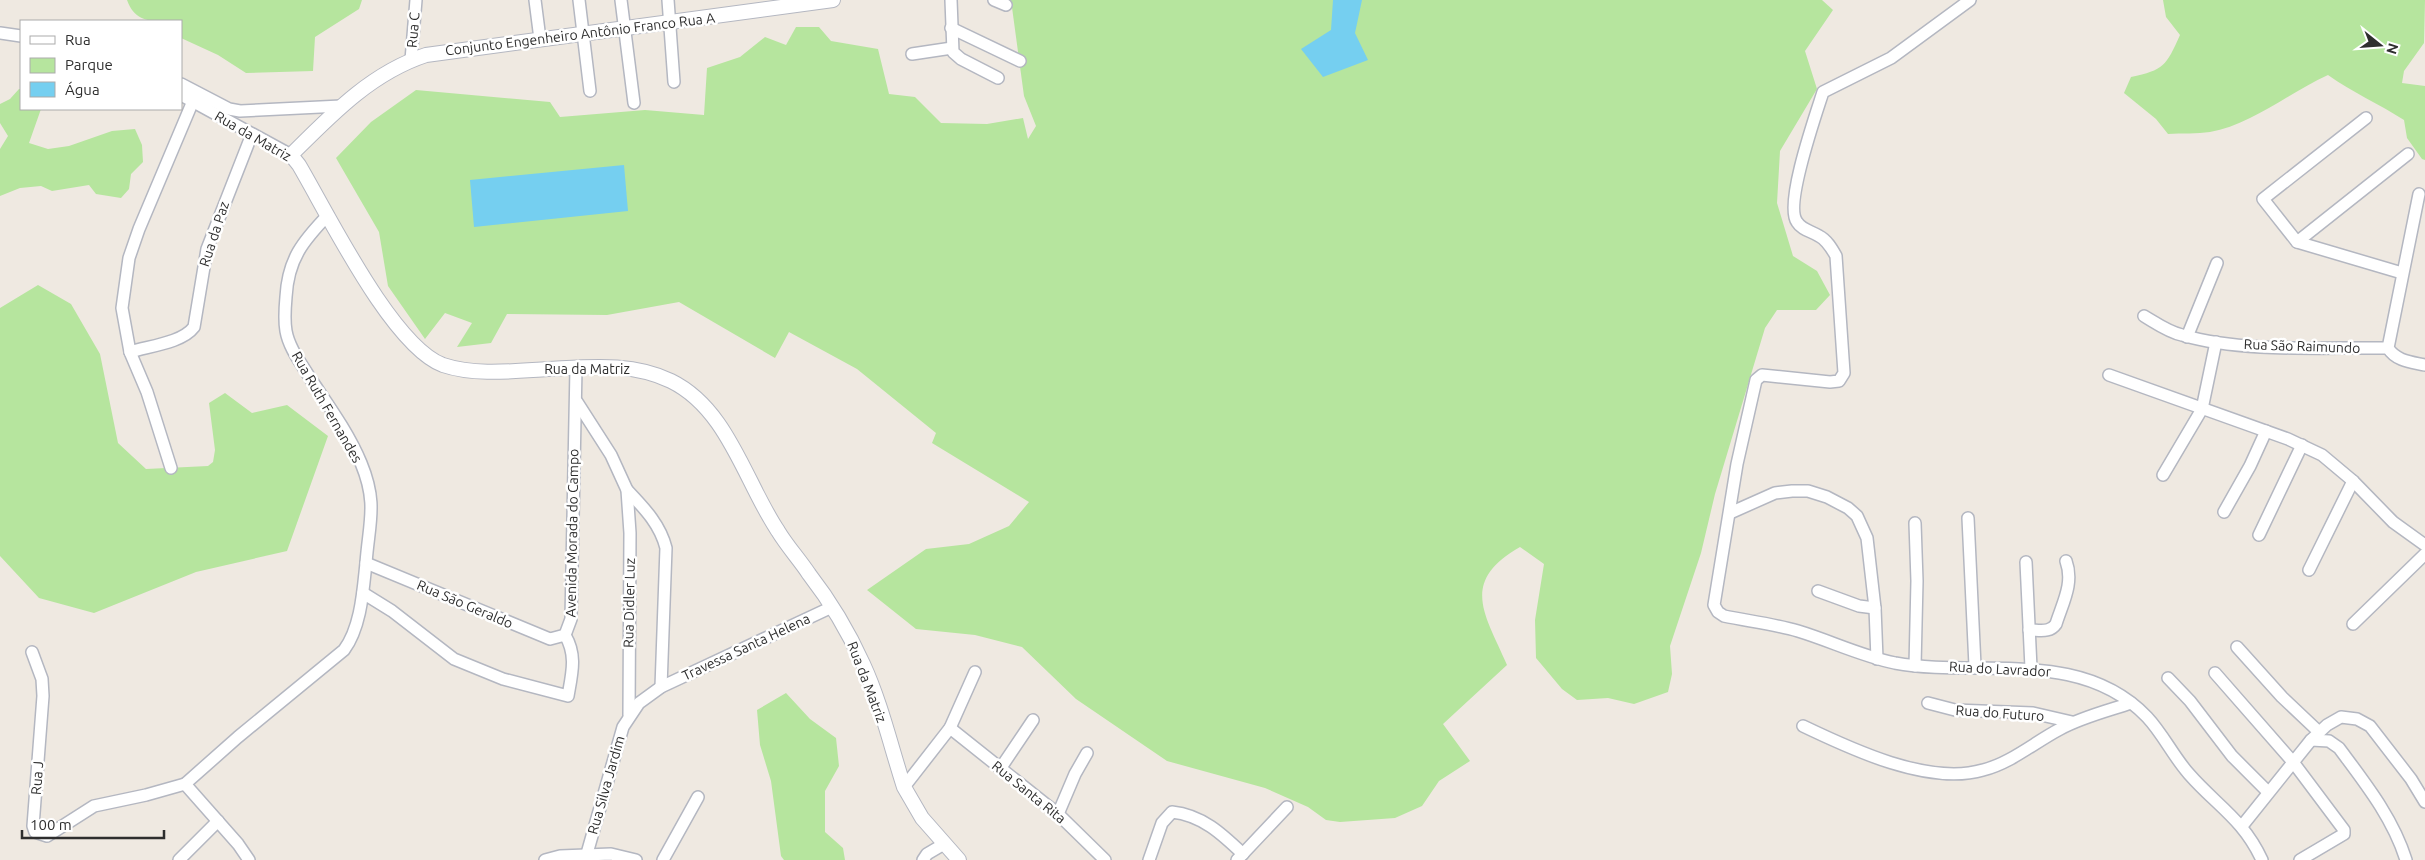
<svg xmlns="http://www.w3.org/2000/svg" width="2425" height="860" font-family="Ubuntu,sans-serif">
  <rect width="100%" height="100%" fill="#efe9e1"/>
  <g fill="#b6e59e">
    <path d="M127,0H362L359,9L315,37L313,71L246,73L218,55L181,38V21C158,21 136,26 127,0Z"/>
    <path d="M1011,0H1822L1833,10L1805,51L1817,89L1780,151L1777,203L1793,256L1817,271L1830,295L1816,310H1777L1765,328L1715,494L1701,553L1670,646L1672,674L1668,692L1634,704L1608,698L1577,700L1562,689L1536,658L1535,620L1544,564L1520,547C1459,582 1485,614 1507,665L1443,724L1470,761L1439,781L1422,806L1395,818L1340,822L1326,820L1308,807L1265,788L1167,761L1076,699L1022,647L975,635L916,629L867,590L926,549L969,544L1009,526L1029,502L932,443L936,433L857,369L789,332L775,358L679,302L607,315L507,314L491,343L457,347L472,323L445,313L425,339L388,286L379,232L336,158L371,122L416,90L550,102L560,117L645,110L704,115L707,68L740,57L765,37L786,45L796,27H819L831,41L878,49L889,94L915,97L941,123L987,124L1023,118L1028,139L1036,126L1024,96Z"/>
    <path d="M2163,0H2425L2424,43L2404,71L2402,83L2425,86V160L2422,159L2407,138L2404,120C2379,104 2352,92 2328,75C2290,92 2251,125 2210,132C2197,134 2182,133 2168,134L2156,119L2124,93L2131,77C2164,70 2166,66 2180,35L2166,17Z"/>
    <polygon points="19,89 21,89 21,109 41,109 29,143 48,149 69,146 112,131 135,129 142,145 143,162 131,174 129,189 121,198 96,194 89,185 52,191 41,186 20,188 0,196 0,149 8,136 0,123 0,104 10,99"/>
    <polygon points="38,285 71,304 100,354 118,443 146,469 208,466 213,462 215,450 209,403 225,393 252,413 287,405 328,436 287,551 196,572 94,613 39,598 0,556 0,308"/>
    <polygon points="786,693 810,719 836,738 839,766 825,791 825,832 843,848 845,860 784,860 781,856 771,781 760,745 757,710"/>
  </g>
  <g fill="#75cff0">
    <polygon points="1333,0 1362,0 1355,33 1368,60 1323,77 1301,49 1331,30"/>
    <polygon points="624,165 628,211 474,227 470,180"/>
  </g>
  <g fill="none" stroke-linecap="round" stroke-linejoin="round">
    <defs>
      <g id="minor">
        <polyline points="535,0 540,39"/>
        <polyline points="579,0 590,91"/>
        <polyline points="621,0 634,103"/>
        <polyline points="668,0 674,82"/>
        <polyline points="951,0 953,52 961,59 998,78"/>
        <polyline points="994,0 1006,5"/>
        <path d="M1970,0L1891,58L1823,92C1816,114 1784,205 1797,222C1802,230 1811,231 1819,236C1827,240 1832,249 1836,256L1844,373L1839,381L1830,382L1762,375L1756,380L1737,464L1714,605L1718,612L1724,616C1748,621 1774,624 1798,631C1831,641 1861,656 1895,663C1978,678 2080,647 2147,717C2163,734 2173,756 2189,774C2217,806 2243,819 2262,860"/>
        <polyline points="951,28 1020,61"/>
        <polyline points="0,33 21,36"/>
        <polyline points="912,54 952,48"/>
        <polyline points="411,60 416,0"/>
        <polyline points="181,84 229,109 240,111 341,106"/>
        <polyline points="181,95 291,155"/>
        <polyline points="2366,118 2263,199 2297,242 2402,273"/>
        <path d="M2419,194L2388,348C2396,361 2411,362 2425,365"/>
        <polyline points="2297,242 2408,154"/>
        <path d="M2144,316C2156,323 2168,332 2182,335C2244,353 2324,347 2388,348"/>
        <polyline points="2187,337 2217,263"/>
        <path d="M130,352C149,346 182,343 194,327L207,249L252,134"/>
        <polyline points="2109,375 2288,439 2322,455 2353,481 2393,522 2425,545"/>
        <polyline points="577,402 611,455 627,490 630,533 629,715"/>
        <polyline points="171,468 147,392 130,352 122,308 129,258 139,229 193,101"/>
        <polyline points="2163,475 2202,409 2216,342"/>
        <path d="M627,490C644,508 660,524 666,548L661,687"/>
        <polyline points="2224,512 2250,466 2266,431"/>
        <polyline points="1730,513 1775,493 1792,491 1808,491 1827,497 1848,508 1857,516 1867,538 1875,608 1877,659"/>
        <polyline points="1968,518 1975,666"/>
        <polyline points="2259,535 2302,445"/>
        <polyline points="2026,562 2031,668"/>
        <polyline points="366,563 550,639 565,635 571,619 576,368"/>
        <polyline points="2309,570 2353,481"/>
        <polyline points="1818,591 1859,606 1875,608"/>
        <path d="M363,593L392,611L454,659L503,679L568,696C572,673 577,655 565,635"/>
        <polyline points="2353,624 2425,554"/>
        <path d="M2029,630C2040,630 2050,633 2056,624C2063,602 2074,583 2066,561"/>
        <polyline points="2237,647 2282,697 2319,732"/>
        <polyline points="32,652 42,679 43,696 33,826 35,832 47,836 94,806 146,795 185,784"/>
        <polyline points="1915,666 1917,581 1915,523"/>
        <polyline points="2215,673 2293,762 2344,830 2344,834 2300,860"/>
        <polyline points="2168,678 2190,701 2232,756 2268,792"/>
        <polyline points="1928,703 1955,710 2033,713 2072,722"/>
        <path d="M1803,726C1851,749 1929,786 1983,770C2011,763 2035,742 2060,729C2082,717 2107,711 2131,703"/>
        <polyline points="950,728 1058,814 1105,860"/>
        <path d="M2311,740L2329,741L2339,748C2365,783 2393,818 2406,860"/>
        <polyline points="1000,769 1033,720"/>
        <polyline points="904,787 950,728 975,672"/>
        <polyline points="1058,814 1075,774 1087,753"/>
        <polyline points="2242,826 2311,740 2327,725 2341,717 2357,719 2370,726 2411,779 2425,802"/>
        <polyline points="586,857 623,727 639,703 661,687 832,607"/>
        <polyline points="179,860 218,821"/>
        <path d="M249,860L238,844L185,784L238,737L344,650C361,627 363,591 366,563C369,522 378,504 361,463C348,432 328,405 310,378C301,363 289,348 286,331C284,320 285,308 286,297C288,259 303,241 328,215"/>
        <polyline points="545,860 560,856 611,854 636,860"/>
        <polyline points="663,860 698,797"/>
        <polyline points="923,860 927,854 944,844"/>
        <path d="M1149,860L1162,823L1172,812C1202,815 1222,834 1243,854"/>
        <polyline points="1237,860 1287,807"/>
      </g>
      <path id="tertiary" d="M833,0L426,55C371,73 331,115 291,155L299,165C328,214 392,346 443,365C476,376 514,371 548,369C589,367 632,362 671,381C728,409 745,482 778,531C787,546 799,559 809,574C830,601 849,633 863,664C881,703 891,747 904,787L922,818L959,860"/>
    </defs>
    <use href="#minor" stroke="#b4b7c1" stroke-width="14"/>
    <use href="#tertiary" stroke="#b4b7c1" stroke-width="16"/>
    <use href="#minor" stroke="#fff" stroke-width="11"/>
    <use href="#tertiary" stroke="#fff" stroke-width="14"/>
  </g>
  <g text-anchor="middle" stroke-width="5" stroke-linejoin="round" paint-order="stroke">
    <g font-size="14" fill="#2e2e2e" stroke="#fff">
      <text transform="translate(413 30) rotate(-85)" y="5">Rua C</text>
      <text transform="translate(580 34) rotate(-7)" y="5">Conjunto Engenheiro Antônio Franco Rua A</text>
      <text transform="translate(253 136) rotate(30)" y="5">Rua da Matriz</text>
      <text transform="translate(214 234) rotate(-72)" y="5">Rua da Paz</text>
      <text transform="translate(2302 346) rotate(2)" y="5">Rua São Raimundo</text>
      <text x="587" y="374">Rua da Matriz</text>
      <text transform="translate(327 407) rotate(60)" y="5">Rua Ruth Fernandes</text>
      <text transform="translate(572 533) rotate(-89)" y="5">Avenida Morada do Campo</text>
      <text transform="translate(629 603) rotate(-89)" y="5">Rua Didler Luz</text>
      <text transform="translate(465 604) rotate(23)" y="5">Rua São Geraldo</text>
      <text transform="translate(746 647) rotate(-25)" y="5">Travessa Santa Helena</text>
      <text transform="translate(2000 669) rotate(3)" y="5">Rua do Lavrador</text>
      <text transform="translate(867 682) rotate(69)" y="5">Rua da Matriz</text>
      <text transform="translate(2000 713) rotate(4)" y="5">Rua do Futuro</text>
      <text transform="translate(37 778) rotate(-86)" y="5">Rua J</text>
      <text transform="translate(606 785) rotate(-74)" y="5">Rua Silva Jardim</text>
      <text transform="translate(1029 792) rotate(39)" y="5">Rua Santa Rita</text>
    </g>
  </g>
  <rect x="20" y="20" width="162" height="90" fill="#ffffff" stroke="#ababab"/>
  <rect x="30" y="36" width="25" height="8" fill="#ffffff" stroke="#ababab"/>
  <text x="65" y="45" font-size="15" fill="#2e2e2e">Rua</text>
  <rect x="30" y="58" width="25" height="15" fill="#b6e59e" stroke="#ababab"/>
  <text x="65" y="70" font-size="15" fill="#2e2e2e">Parque</text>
  <rect x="30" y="82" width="25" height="15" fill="#75cff0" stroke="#ababab"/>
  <text x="65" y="95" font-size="15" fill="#2e2e2e">Água</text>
  <g transform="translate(2380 45) rotate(107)" stroke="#ffffff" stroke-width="4" paint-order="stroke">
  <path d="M0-4L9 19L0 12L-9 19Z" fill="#2e2e2e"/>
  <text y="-8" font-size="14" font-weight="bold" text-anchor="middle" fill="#2e2e2e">N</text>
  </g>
  <path d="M22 830v8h142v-8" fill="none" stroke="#2e2e2e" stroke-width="2.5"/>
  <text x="30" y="830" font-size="15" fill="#2e2e2e" stroke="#ffffff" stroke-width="4" paint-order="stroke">100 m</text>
</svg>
